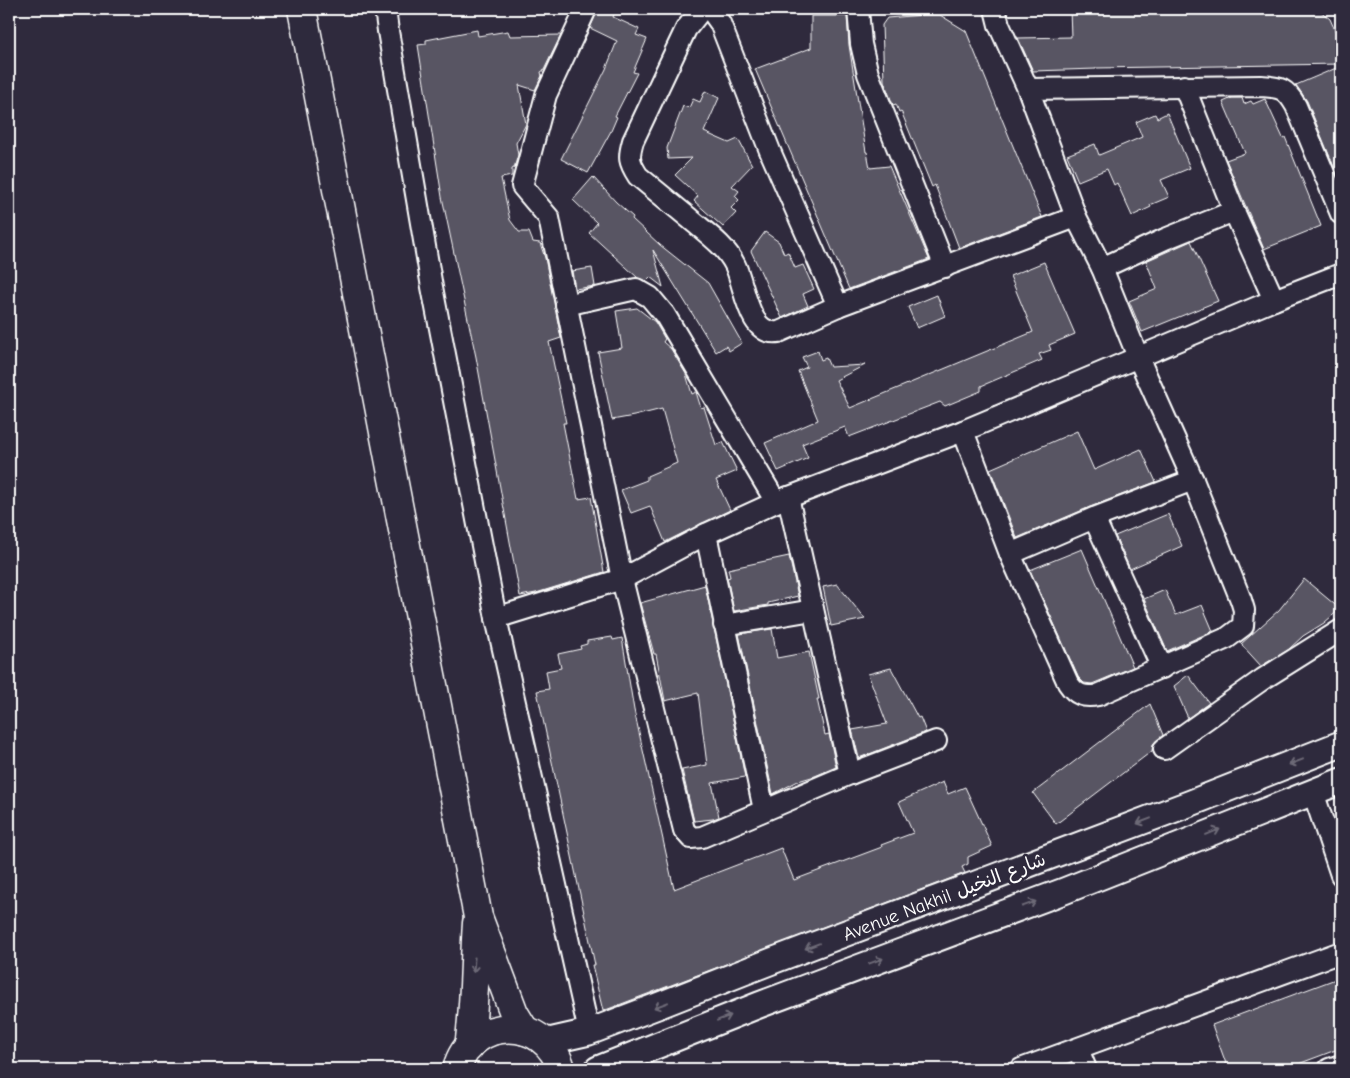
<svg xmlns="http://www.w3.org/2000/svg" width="1350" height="1078" font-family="'Comic Neue','Playpen Sans Arabic',sans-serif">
  <rect width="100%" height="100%" fill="#2f2a3d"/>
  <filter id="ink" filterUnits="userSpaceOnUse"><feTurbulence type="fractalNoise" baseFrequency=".02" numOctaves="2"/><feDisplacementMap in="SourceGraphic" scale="10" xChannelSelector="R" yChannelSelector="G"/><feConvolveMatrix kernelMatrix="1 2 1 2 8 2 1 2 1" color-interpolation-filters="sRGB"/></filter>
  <g filter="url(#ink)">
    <g fill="#595564" stroke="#fff">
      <polygon points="616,9 613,17 639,29 636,35 647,39 633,72 637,73 615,116 617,117 611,131 588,173 561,159 606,69 617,41 590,28 598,10"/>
      <polygon points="1070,9 1318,9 1330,19 1341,44 1341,64 1096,68 1096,69 1033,71 1018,38 1071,37"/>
      <polygon points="923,15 940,15 966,31 1042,217 959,248 935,185 932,187 901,111 899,112 896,104 893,105 884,81 882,25 887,18"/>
      <polygon points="811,16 847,16 849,45 866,152 867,152 870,168 889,166 929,259 849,289 755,69 811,48"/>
      <polygon points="477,30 478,36 508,31 510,36 561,35 544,70 541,72 542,76 535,90 519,85 526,124 516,143 518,155 514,168 512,169 512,176 501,178 510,220 519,232 529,232 533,242 540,243 545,258 561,338 549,342 566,423 563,423 578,499 591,497 604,572 536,593 520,596 476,357 442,197 418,45 426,44 426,40"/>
      <polygon points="1341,66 1341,184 1307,101 1296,85"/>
      <polygon points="705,91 719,98 704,132 729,143 738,139 752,165 732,186 739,191 735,196 739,200 731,208 736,213 723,227 694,201 698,196 675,175 692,158 668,159 667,148 683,106 689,108 693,99 700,102"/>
      <polygon points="1232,98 1242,98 1244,104 1251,101 1253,104 1265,99 1283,138 1285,137 1321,226 1264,249 1226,160 1245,153 1223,102"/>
      <polygon points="1167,113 1190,168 1161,180 1169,197 1150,205 1151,207 1132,216 1117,183 1114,185 1107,169 1078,181 1067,155 1095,144 1099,155 1142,137 1136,122 1155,114 1157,118"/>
      <polygon points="593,177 616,202 633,217 632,219 660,245 708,283 742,343 729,351 726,346 716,352 653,250 663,287 650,277 646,281 638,278 589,233 597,223 573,200"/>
      <polygon points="765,232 779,242 784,254 788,252 795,268 803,265 814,289 803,294 808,306 782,318 751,251"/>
      <polygon points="1191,241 1218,301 1142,332 1129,301 1157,289 1146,261"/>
      <polygon points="1044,262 1075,334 1049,345 1051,350 1039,354 1042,360 981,386 981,391 945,406 940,402 849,437 845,427 802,444 808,458 778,471 765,443 818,420 798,371 807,367 802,357 818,351 821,360 826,358 830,367 865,365 836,380 850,408 1033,332 1010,276"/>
      <polygon points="592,268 595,286 575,289 572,271"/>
      <polygon points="937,295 945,316 917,328 908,307"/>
      <polygon points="637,308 655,322 665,339 663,342 671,349 686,374 692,394 696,392 701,408 704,407 716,445 723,442 737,471 716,480 730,510 665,542 650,506 631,513 621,490 647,480 647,476 677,463 662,409 634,416 612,420 598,352 622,348 616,311"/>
      <polygon points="1077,431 1094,470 1141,449 1156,482 1090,507 1017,538 990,469"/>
      <polygon points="1168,514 1182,546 1130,569 1115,536"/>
      <polygon points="1082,549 1133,667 1092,684 1084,683 1078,677 1030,570"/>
      <polygon points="789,556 798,596 768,603 768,605 734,611 727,578 730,577 728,569"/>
      <polygon points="1304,579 1340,609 1324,623 1303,636 1288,650 1261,666 1241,644 1279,610"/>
      <polygon points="837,584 865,619 831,626 823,587"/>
      <polygon points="705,585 745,777 712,783 719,817 713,819 694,821 682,770 707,765 698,693 665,701 656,654 654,654 640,603"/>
      <polygon points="1165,590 1176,615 1202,605 1213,631 1167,651 1144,599"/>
      <polygon points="772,629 777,658 809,652 819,699 817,699 825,735 829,734 836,767 815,776 798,781 773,794 739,634"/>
      <polygon points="612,637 613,640 622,638 634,710 674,889 781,848 794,880 882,847 881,845 913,833 899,802 943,782 948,794 965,787 992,846 968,857 968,864 962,867 965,873 603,1011 592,965 595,965 537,691 549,689 546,671 561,668 558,654 581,649 580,646 587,644 587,641"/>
      <polygon points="891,668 918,718 920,717 926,732 859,758 852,730 887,724 868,674"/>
      <polygon points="1188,675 1209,703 1188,718 1174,686"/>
      <polygon points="1150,704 1163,735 1153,744 1152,751 1056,824 1033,793"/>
      <polygon points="1341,977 1341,1048 1285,1069 1228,1069 1212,1025"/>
    </g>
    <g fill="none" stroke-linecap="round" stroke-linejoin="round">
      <defs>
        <g id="minor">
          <polyline points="388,9 386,16 388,31 432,287 496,618 589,1032"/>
          <polyline points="586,9 546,95 522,186 549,218 622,579 684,830 691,838 702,837 850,774 936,741"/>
          <path d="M702,9L686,29L633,141C628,158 629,162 638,176C655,190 672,204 689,218C705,232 725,245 735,265C745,285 748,337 779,332L838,306L1076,217"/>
          <polyline points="710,9 720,23 770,151 838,306"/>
          <polyline points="858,9 861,44 868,74 945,267"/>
          <polyline points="1184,86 1234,211"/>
          <path d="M1028,89L1261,86C1280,87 1286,88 1296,106L1341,214"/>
          <polyline points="1102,268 1165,239 1234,211 1274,300"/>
          <polyline points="566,305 636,289 650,297 665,315 776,502"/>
          <path d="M963,431L1010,554L1068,683C1076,695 1084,698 1098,695L1227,638L1243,626L1244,610L1241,600L1193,480L1138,357L1102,268L1076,217L1028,89L999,25L995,9"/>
          <polyline points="788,497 850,774"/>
          <polyline points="1094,518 1162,668"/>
          <polyline points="706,534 764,810"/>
          <polyline points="1010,554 1094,518 1193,480"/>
          <polyline points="496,618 622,579 706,534 776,502 963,431 1274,300 1341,274"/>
          <polyline points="724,625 813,610"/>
          <polyline points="1164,749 1263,679 1341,630"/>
          <polyline points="1313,792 1341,875"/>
          <polyline points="1078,1049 1086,1069"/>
          <polyline points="1021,1069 1341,952"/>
          <polyline points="1329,1069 1341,1065"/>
        </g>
        <g id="tertiary">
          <polyline points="545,1042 589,1032 660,1005 772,961 1191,803 1341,744"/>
          <polyline points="598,1069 759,1005 1064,891 1341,781"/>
        </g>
        <g id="primary">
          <polyline points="302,9 478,917 514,1013 525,1031"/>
          <path d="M469,1047C475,1006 474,964 477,923"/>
          <path d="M457,1069C471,1015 547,1015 561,1069"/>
        </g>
      </defs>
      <use href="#minor" stroke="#fff" stroke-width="24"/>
      <use href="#tertiary" stroke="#fff" stroke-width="29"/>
      <use href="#primary" stroke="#fff" stroke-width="31"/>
      <use href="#minor" stroke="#2f2a3d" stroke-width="20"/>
      <use href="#tertiary" stroke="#2f2a3d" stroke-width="25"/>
      <use href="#primary" stroke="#2f2a3d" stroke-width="28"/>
    </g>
    <defs><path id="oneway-shaft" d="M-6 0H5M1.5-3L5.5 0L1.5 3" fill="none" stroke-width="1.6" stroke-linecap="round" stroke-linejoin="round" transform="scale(1.25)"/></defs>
    <g stroke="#6d6a77">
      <use href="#oneway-shaft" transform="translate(1296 762) rotate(159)"/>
      <use href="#oneway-shaft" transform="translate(1144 821) rotate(159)"/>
      <use href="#oneway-shaft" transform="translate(1213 832) rotate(-22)"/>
      <use href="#oneway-shaft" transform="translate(1029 904) rotate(-20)"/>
      <use href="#oneway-shaft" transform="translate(812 946) rotate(159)"/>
      <use href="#oneway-shaft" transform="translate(876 961) rotate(-20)"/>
      <use href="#oneway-shaft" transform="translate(474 965) rotate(94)"/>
      <use href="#oneway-shaft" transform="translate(661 1005) rotate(159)"/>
      <use href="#oneway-shaft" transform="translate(724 1018) rotate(-21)"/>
    </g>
  </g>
  <g text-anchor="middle" stroke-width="5" stroke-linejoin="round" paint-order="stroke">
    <g font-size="19" fill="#fff" stroke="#2f2a3d">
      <text transform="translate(944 896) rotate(-21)" y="7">Avenue Nakhil شارع النخيل</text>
    </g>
  </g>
  <rect width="1350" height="1078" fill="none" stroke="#2f2a3d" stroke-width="30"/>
  <rect x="15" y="15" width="1320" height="1048" fill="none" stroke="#fff" stroke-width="2" filter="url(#ink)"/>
</svg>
